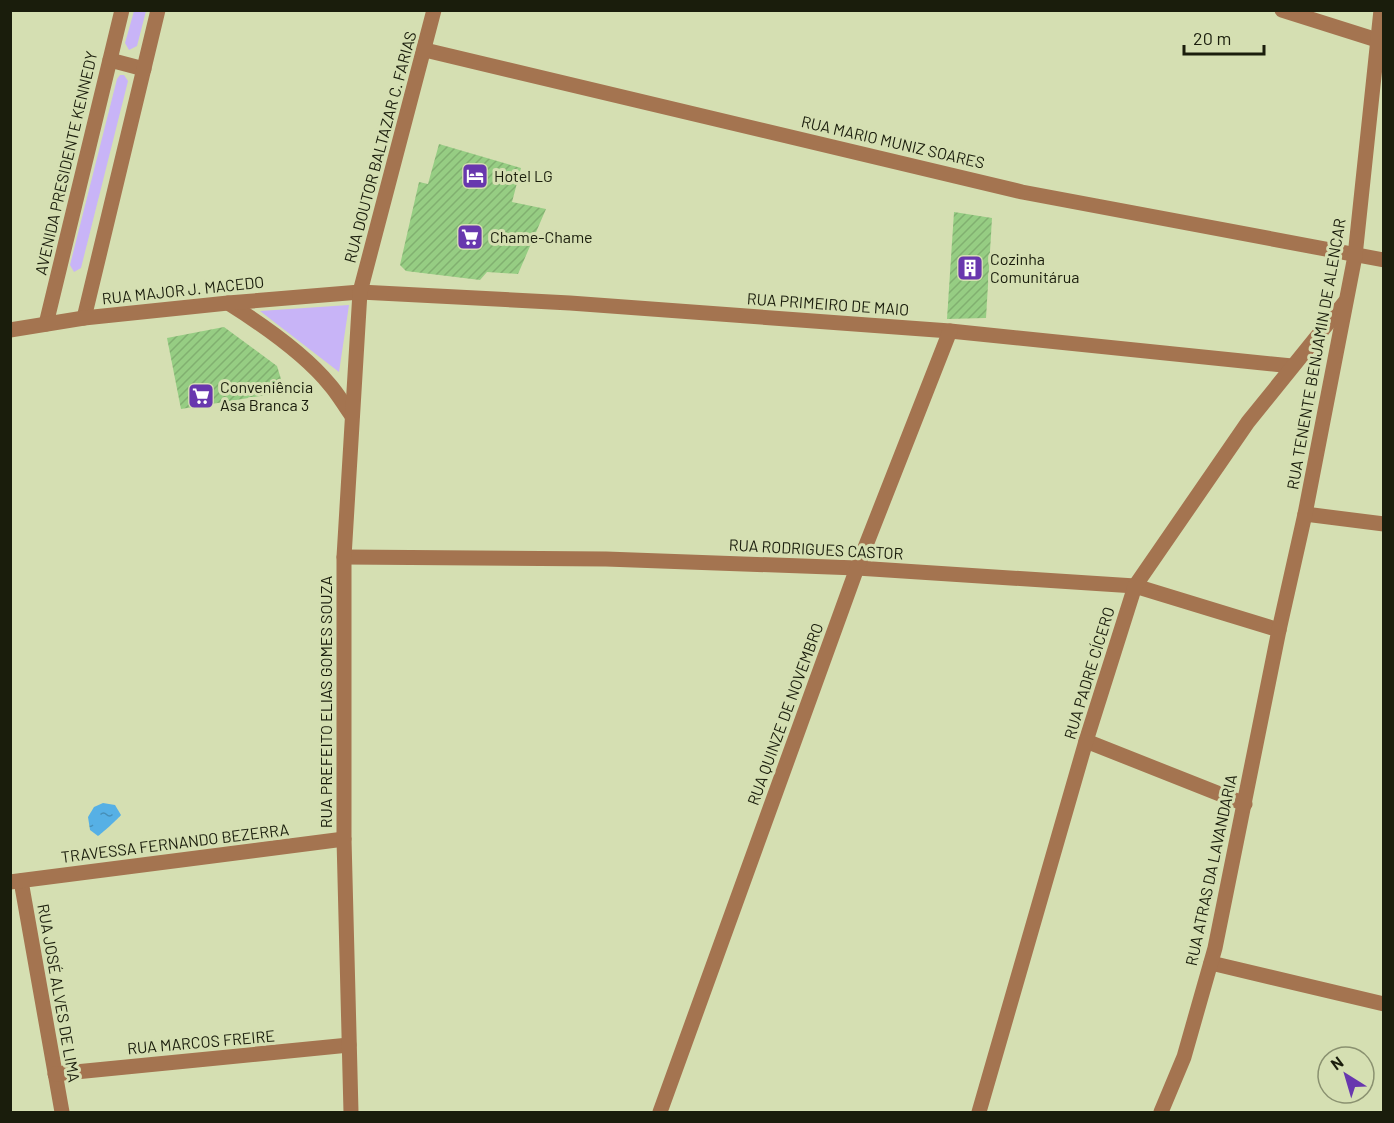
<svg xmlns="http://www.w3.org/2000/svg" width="1394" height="1123" font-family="Barlow,sans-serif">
  <defs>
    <pattern id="water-ripples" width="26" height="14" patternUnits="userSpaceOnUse" patternTransform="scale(1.5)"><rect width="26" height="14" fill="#56b0e5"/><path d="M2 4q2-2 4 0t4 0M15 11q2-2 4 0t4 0" fill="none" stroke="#468fb8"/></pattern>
    <pattern id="building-hatch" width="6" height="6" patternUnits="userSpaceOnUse" patternTransform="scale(1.5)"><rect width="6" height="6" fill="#96cd83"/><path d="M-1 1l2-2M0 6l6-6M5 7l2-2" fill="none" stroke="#81b070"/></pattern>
  </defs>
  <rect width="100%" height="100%" fill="#d5dfb2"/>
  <g fill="#c8b4f7">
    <polygon points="134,11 146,11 137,46 129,50 125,43"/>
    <polygon points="120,75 124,75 128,81 81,268 74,272 70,265 117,79"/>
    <polygon points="349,305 339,372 260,311"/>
  </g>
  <path fill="url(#water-ripples)" d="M103,803L115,805L121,815C120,817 100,835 98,836L90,830L88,817L94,807Z"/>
  <g fill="url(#building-hatch)">
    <polygon points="439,144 521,168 512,202 546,209 518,274 487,272 480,280 406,271 400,265 419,182 428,184"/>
    <polygon points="954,212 992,218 986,318 947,319"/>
    <polygon points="224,327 277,366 285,392 181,409 167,338"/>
  </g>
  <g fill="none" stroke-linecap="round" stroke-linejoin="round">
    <g stroke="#a47450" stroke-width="15">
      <polyline points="1282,10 1377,40"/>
      <polyline points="425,50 1022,192 1384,260"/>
      <polyline points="110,60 144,69"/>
      <path d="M228,303C263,325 304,353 330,385C338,394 344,405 352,416"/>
      <polyline points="84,318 158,10"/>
      <polyline points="46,324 122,10"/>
      <polyline points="10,330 84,318 228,303 360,292 570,303 950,331 1292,366"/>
      <polyline points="1305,514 1384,524"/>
      <polyline points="344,557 606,559 857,568 1135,586 1279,630"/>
      <polyline points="1086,741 1245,804"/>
      <polyline points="21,881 62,1112"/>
      <polyline points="10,882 344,839"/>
      <polyline points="1211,963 1384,1004"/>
      <polyline points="55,1074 349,1045"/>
      <polyline points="351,1112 344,839 344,557 360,292 434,10"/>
      <polyline points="660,1112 857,568 950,331"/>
      <polyline points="979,1112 1086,741 1135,586 1248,422 1345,302"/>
      <polyline points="1161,1112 1184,1057 1215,948 1279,630 1305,514 1355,256 1381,10"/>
    </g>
  </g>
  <defs>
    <symbol id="hotel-square" viewBox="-11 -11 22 22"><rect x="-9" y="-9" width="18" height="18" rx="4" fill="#6837ae" stroke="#d5dfb2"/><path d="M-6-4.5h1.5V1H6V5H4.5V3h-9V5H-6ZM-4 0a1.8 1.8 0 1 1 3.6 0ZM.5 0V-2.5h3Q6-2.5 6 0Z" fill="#fff"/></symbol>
    <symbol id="supermarket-square" viewBox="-11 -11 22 22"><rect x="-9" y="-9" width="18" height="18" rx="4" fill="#6837ae" stroke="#d5dfb2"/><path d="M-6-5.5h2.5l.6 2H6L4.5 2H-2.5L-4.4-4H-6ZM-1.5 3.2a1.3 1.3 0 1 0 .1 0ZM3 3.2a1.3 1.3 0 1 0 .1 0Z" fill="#fff"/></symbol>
    <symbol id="building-square" viewBox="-11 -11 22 22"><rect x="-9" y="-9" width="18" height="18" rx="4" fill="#6837ae" stroke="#d5dfb2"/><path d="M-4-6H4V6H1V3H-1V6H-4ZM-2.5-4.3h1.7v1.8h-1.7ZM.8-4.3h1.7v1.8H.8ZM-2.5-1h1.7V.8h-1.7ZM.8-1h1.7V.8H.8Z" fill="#fff"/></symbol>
  </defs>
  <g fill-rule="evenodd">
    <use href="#hotel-square" x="460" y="161" width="30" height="30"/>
    <use href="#supermarket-square" x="455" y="222" width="30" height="30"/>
    <use href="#building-square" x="955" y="253" width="30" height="30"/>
    <use href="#supermarket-square" x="186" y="381" width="30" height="30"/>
  </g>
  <g text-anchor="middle" stroke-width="6" stroke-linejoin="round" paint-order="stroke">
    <g font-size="16" fill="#1a1d0c" stroke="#d5dfb2">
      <text transform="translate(893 142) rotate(13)" y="6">RUA MARIO MUNIZ SOARES</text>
      <text transform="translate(380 147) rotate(-75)" y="6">RUA DOUTOR BALTAZAR C. FARIAS</text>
      <text transform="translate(66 163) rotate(-77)" y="6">AVENIDA PRESIDENTE KENNEDY</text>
      <text transform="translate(183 290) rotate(-6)" y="6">RUA MAJOR J. MACEDO</text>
      <text transform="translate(828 304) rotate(4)" y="6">RUA PRIMEIRO DE MAIO</text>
      <text transform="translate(1316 354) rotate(-80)" y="6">RUA TENENTE BENJAMIN DE ALENCAR</text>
      <text transform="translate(816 549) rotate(3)" y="6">RUA RODRIGUES CASTOR</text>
      <text transform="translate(1089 673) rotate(-73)" y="6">RUA PADRE CÍCERO</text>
      <text transform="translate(326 702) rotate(-90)" y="6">RUA PREFEITO ELIAS GOMES SOUZA</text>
      <text transform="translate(785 714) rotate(-70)" y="6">RUA QUINZE DE NOVEMBRO</text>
      <text transform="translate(175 843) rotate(-7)" y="6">TRAVESSA FERNANDO BEZERRA</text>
      <text transform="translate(1211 870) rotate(-78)" y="6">RUA ATRAS DA LAVANDARIA</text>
      <text transform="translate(59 993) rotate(80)" y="6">RUA JOSÉ ALVES DE LIMA</text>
      <text transform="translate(201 1042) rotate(-5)" y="6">RUA MARCOS FREIRE</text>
    </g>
    <g font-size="16" fill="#1a1d0c" stroke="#d5dfb2" text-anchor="start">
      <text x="494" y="182">Hotel LG</text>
      <text x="490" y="243">Chame-Chame</text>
      <text x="990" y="265">Cozinha<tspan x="990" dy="18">Comunitárua</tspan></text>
      <text x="220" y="393">Conveniência<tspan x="220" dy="18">Asa Branca 3</tspan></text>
    </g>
  </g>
  <rect width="1394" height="1123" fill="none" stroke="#1a1d0c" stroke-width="24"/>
  <g transform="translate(1346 1075) rotate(323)"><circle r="28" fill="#d5dfb2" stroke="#8a9170" stroke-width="1.5"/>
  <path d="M0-4.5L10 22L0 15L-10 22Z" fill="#6837ae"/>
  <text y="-9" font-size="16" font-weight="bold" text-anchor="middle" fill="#1a1d0c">N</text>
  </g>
  <path d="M1184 45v9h80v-9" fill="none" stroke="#1a1d0c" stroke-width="3"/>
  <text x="1193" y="45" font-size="18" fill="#1a1d0c" stroke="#d5dfb2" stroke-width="4.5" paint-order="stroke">20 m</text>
</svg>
